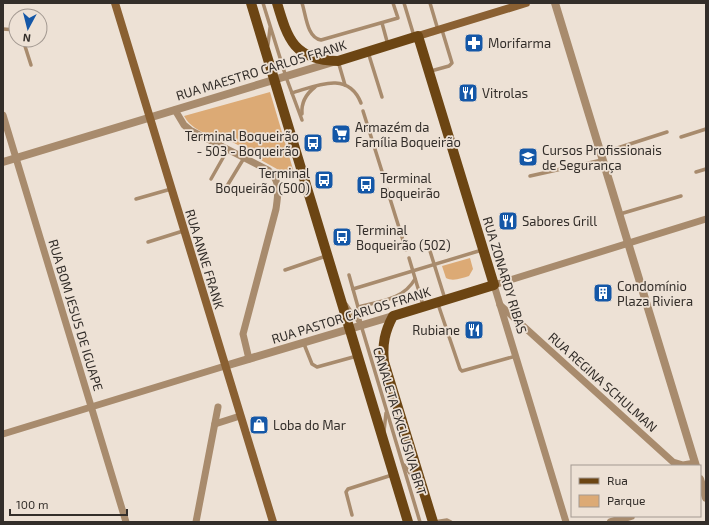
<svg xmlns="http://www.w3.org/2000/svg" width="709" height="525" font-family="'Exo 2',sans-serif">
  <rect width="100%" height="100%" fill="#ede1d5"/>
  <g fill="#dcaa75">
    <path d="M270,92L295,176H281L277,169L259,159L257,155L215,133L210,136C199,130 190,127 184,116Z"/>
    <path d="M470,258L473,269L469,276C462,278 453,282 446,278L442,266Z"/>
  </g>
  <g fill="none" stroke-linecap="round" stroke-linejoin="round">
    <g stroke="#a88b6d" stroke-width="3.5">
      <polyline points="263,3 286,77 302,120"/>
      <path d="M302,3C306,15 307,38 321,40L398,18L393,3"/>
      <polyline points="404,3 414,36"/>
      <polyline points="430,3 438,30"/>
      <polyline points="382,23 388,45"/>
      <polyline points="3,29 16,30"/>
      <polyline points="23,40 31,65"/>
      <polyline points="268,45 270,28"/>
      <polyline points="368,52 382,97"/>
      <polyline points="338,61 345,85"/>
      <polyline points="431,71 449,66 452,63 442,30"/>
      <path d="M292,93C316,86 348,70 361,103"/>
      <polyline points="363,111 385,181"/>
      <path d="M302,114C301,103 306,94 315,87"/>
      <polyline points="681,137 706,129"/>
      <polyline points="602,153 667,132"/>
      <polyline points="696,172 706,169"/>
      <polyline points="530,176 602,160"/>
      <polyline points="211,179 228,149"/>
      <polyline points="227,186 244,158"/>
      <polyline points="387,189 406,250"/>
      <polyline points="136,199 171,189"/>
      <polyline points="620,214 681,196"/>
      <polyline points="148,242 183,231"/>
      <polyline points="430,251 445,299"/>
      <polyline points="409,258 423,305"/>
      <polyline points="285,270 326,256"/>
      <polyline points="349,275 358,307 361,325 420,522"/>
      <polyline points="353,289 482,250"/>
      <polyline points="346,304 359,323"/>
      <polyline points="438,304 460,369 462,371 516,356"/>
      <path d="M358,307C380,301 403,300 415,279"/>
      <polyline points="304,344 312,364 317,367 357,356"/>
      <polyline points="384,431 386,413"/>
      <polyline points="404,465 417,483"/>
      <polyline points="352,515 346,492 348,489 392,475"/>
      <polyline points="434,522 447,520 451,522"/>
    </g>
    <g stroke="#a88b6d" stroke-width="7">
      <path d="M175,110L184,125L190,130L268,170C281,180 278,194 276,209L243,334L249,359"/>
      <polyline points="3,115 126,522"/>
      <polyline points="500,305 673,462 683,465 695,463"/>
      <polyline points="215,424 240,416"/>
      <polyline points="3,434 225,366"/>
      <polyline points="196,522 218,407"/>
      <polyline points="566,522 494,285 706,219"/>
    </g>
    <g stroke="#a88b6d" stroke-width="8">
      <polyline points="555,3 696,466"/>
      <polyline points="3,162 333,62"/>
      <polyline points="225,366 393,316"/>
      <polyline points="700,479 706,498"/>
      <polyline points="611,522 631,516"/>
    </g>
    <g stroke="#8a6032" stroke-width="8">
      <polyline points="115,3 273,522"/>
      <polyline points="418,36 526,3"/>
    </g>
    <g stroke="#6c4513" stroke-width="10">
      <polyline points="251,3 408,522"/>
      <path d="M277,3C288,40 294,60 338,61L418,36L494,285L393,316C385,331 382,344 384,362L433,522"/>
    </g>
  </g>
  <defs>
    <symbol id="pharmacy-square" viewBox="-11 -11 22 22"><rect x="-9" y="-9" width="18" height="18" rx="4" fill="#1457a7" stroke="#ede1d5"/><path d="M-2-6h4v4h4v4h-4v4h-4v-4h-4v-4h4Z" fill="#fff"/></symbol>
    <symbol id="restaurant-square" viewBox="-11 -11 22 22"><rect x="-9" y="-9" width="18" height="18" rx="4" fill="#1457a7" stroke="#ede1d5"/><path d="M-5-6h1v4h1v-4h1v4h1v-4h1v5L-1.5 .5V6h-2V.5L-5-1ZM5-6V6H3V1.5H1.5Q1.5-4 5-6Z" fill="#fff"/></symbol>
    <symbol id="supermarket-square" viewBox="-11 -11 22 22"><rect x="-9" y="-9" width="18" height="18" rx="4" fill="#1457a7" stroke="#ede1d5"/><path d="M-6-5.5h2.5l.6 2H6L4.5 2H-2.5L-4.4-4H-6ZM-1.5 3.2a1.3 1.3 0 1 0 .1 0ZM3 3.2a1.3 1.3 0 1 0 .1 0Z" fill="#fff"/></symbol>
    <symbol id="bus-square" viewBox="-11 -11 22 22"><rect x="-9" y="-9" width="18" height="18" rx="4" fill="#1457a7" stroke="#ede1d5"/><path d="M-5-6H5V4H4V6H2V4H-2V6H-4V4H-5ZM-3.5-4V0h7V-4ZM-3.5 1.2v1.5H-2V1.2ZM2 1.2v1.5H3.5V1.2Z" fill="#fff"/></symbol>
    <symbol id="university-square" viewBox="-11 -11 22 22"><rect x="-9" y="-9" width="18" height="18" rx="4" fill="#1457a7" stroke="#ede1d5"/><path d="M0-5L7-2L0 1L-7-2ZM-4 1L0 2.5L4 1V4Q0 6-4 4Z" fill="#fff"/></symbol>
    <symbol id="building-square" viewBox="-11 -11 22 22"><rect x="-9" y="-9" width="18" height="18" rx="4" fill="#1457a7" stroke="#ede1d5"/><path d="M-4-6H4V6H1V3H-1V6H-4ZM-2.5-4.3h1.7v1.8h-1.7ZM.8-4.3h1.7v1.8H.8ZM-2.5-1h1.7V.8h-1.7ZM.8-1h1.7V.8H.8Z" fill="#fff"/></symbol>
    <symbol id="shop-square" viewBox="-11 -11 22 22"><rect x="-9" y="-9" width="18" height="18" rx="4" fill="#1457a7" stroke="#ede1d5"/><path d="M-5-2.5h2.3a2.7 3.5 0 0 1 5.4 0H5L5.5 6h-11ZM-1.5-2.5h3a1.5 2.3 0 0 0-3 0Z" fill="#fff"/></symbol>
  </defs>
  <g fill-rule="evenodd">
    <use href="#pharmacy-square" x="463" y="32" width="22" height="22"/>
    <use href="#restaurant-square" x="457" y="82" width="22" height="22"/>
    <use href="#supermarket-square" x="330" y="123" width="22" height="22"/>
    <use href="#bus-square" x="302" y="132" width="22" height="22"/>
    <use href="#university-square" x="517" y="146" width="22" height="22"/>
    <use href="#bus-square" x="313" y="169" width="22" height="22"/>
    <use href="#bus-square" x="355" y="174" width="22" height="22"/>
    <use href="#restaurant-square" x="497" y="210" width="22" height="22"/>
    <use href="#bus-square" x="331" y="226" width="22" height="22"/>
    <use href="#building-square" x="592" y="282" width="22" height="22"/>
    <use href="#restaurant-square" x="463" y="319" width="22" height="22"/>
    <use href="#shop-square" x="248" y="414" width="22" height="22"/>
  </g>
  <g text-anchor="middle" stroke-width="3.5" stroke-linejoin="round" paint-order="stroke">
    <g font-size="13" fill="#332e2a" stroke="#ede1d5" text-anchor="start">
      <text x="488" y="48">Morifarma</text>
      <text x="482" y="98">Vitrolas</text>
      <text x="355" y="132">Armazém da<tspan x="355" dy="15">Família Boqueirão</tspan></text>
      <text x="299" y="141" text-anchor="end">Terminal Boqueirão<tspan x="299" dy="15">- 503 - Boqueirão</tspan></text>
      <text x="542" y="155">Cursos Profissionais<tspan x="542" dy="15">de Segurança</tspan></text>
      <text x="310" y="178" text-anchor="end">Terminal<tspan x="310" dy="15">Boqueirão (500)</tspan></text>
      <text x="380" y="183">Terminal<tspan x="380" dy="15">Boqueirão</tspan></text>
      <text x="522" y="226">Sabores Grill</text>
      <text x="356" y="235">Terminal<tspan x="356" dy="15">Boqueirão (502)</tspan></text>
      <text x="617" y="291">Condomínio<tspan x="617" dy="15">Plaza Riviera</tspan></text>
      <text x="460" y="335" text-anchor="end">Rubiane</text>
      <text x="273" y="430">Loba do Mar</text>
    </g>
    <g font-size="13" fill="#332e2a" stroke="#ede1d5">
      <text transform="translate(261 70) rotate(-17)" y="5">RUA MAESTRO CARLOS FRANK</text>
      <text transform="translate(205 259) rotate(73)" y="5">RUA ANNE FRANK</text>
      <text transform="translate(505 275) rotate(73)" y="5">RUA ZONARDY RIBAS</text>
      <text transform="translate(76 315) rotate(73)" y="5">RUA BOM JESUS DE IGUAPE</text>
      <text transform="translate(351 315) rotate(-17)" y="5">RUA PASTOR CARLOS FRANK</text>
      <text transform="translate(603 382) rotate(42)" y="5">RUA REGINA SCHULMAN</text>
      <text transform="translate(400 421) rotate(73)" y="5">CANALETA EXCLUSIVA BRT</text>
    </g>
  </g>
  <rect width="709" height="525" fill="none" stroke="#332e2a" stroke-width="8"/>
  <rect x="571" y="465" width="130" height="52" fill="#ede1d5" stroke="#a39991"/>
  <rect x="579" y="478" width="20" height="6" fill="#6c4513" stroke="#a39991"/>
  <text x="607" y="485" font-size="12" fill="#332e2a">Rua</text>
  <rect x="579" y="495" width="20" height="12" fill="#dcaa75" stroke="#a39991"/>
  <text x="607" y="505" font-size="12" fill="#332e2a">Parque</text>
  <g transform="translate(28 28) rotate(187)"><circle r="19" fill="#ede1d5" stroke="#a39991"/>
  <path d="M0-3L7 15L0 10L-7 15Z" fill="#1457a7"/>
  <text y="-6" font-size="11" font-weight="bold" text-anchor="middle" fill="#332e2a">N</text>
  </g>
  <path d="M10 509v6h117v-6" fill="none" stroke="#332e2a" stroke-width="2"/>
  <text x="16" y="509" font-size="12" fill="#332e2a" stroke="#ede1d5" stroke-width="3" paint-order="stroke">100 m</text>
</svg>
